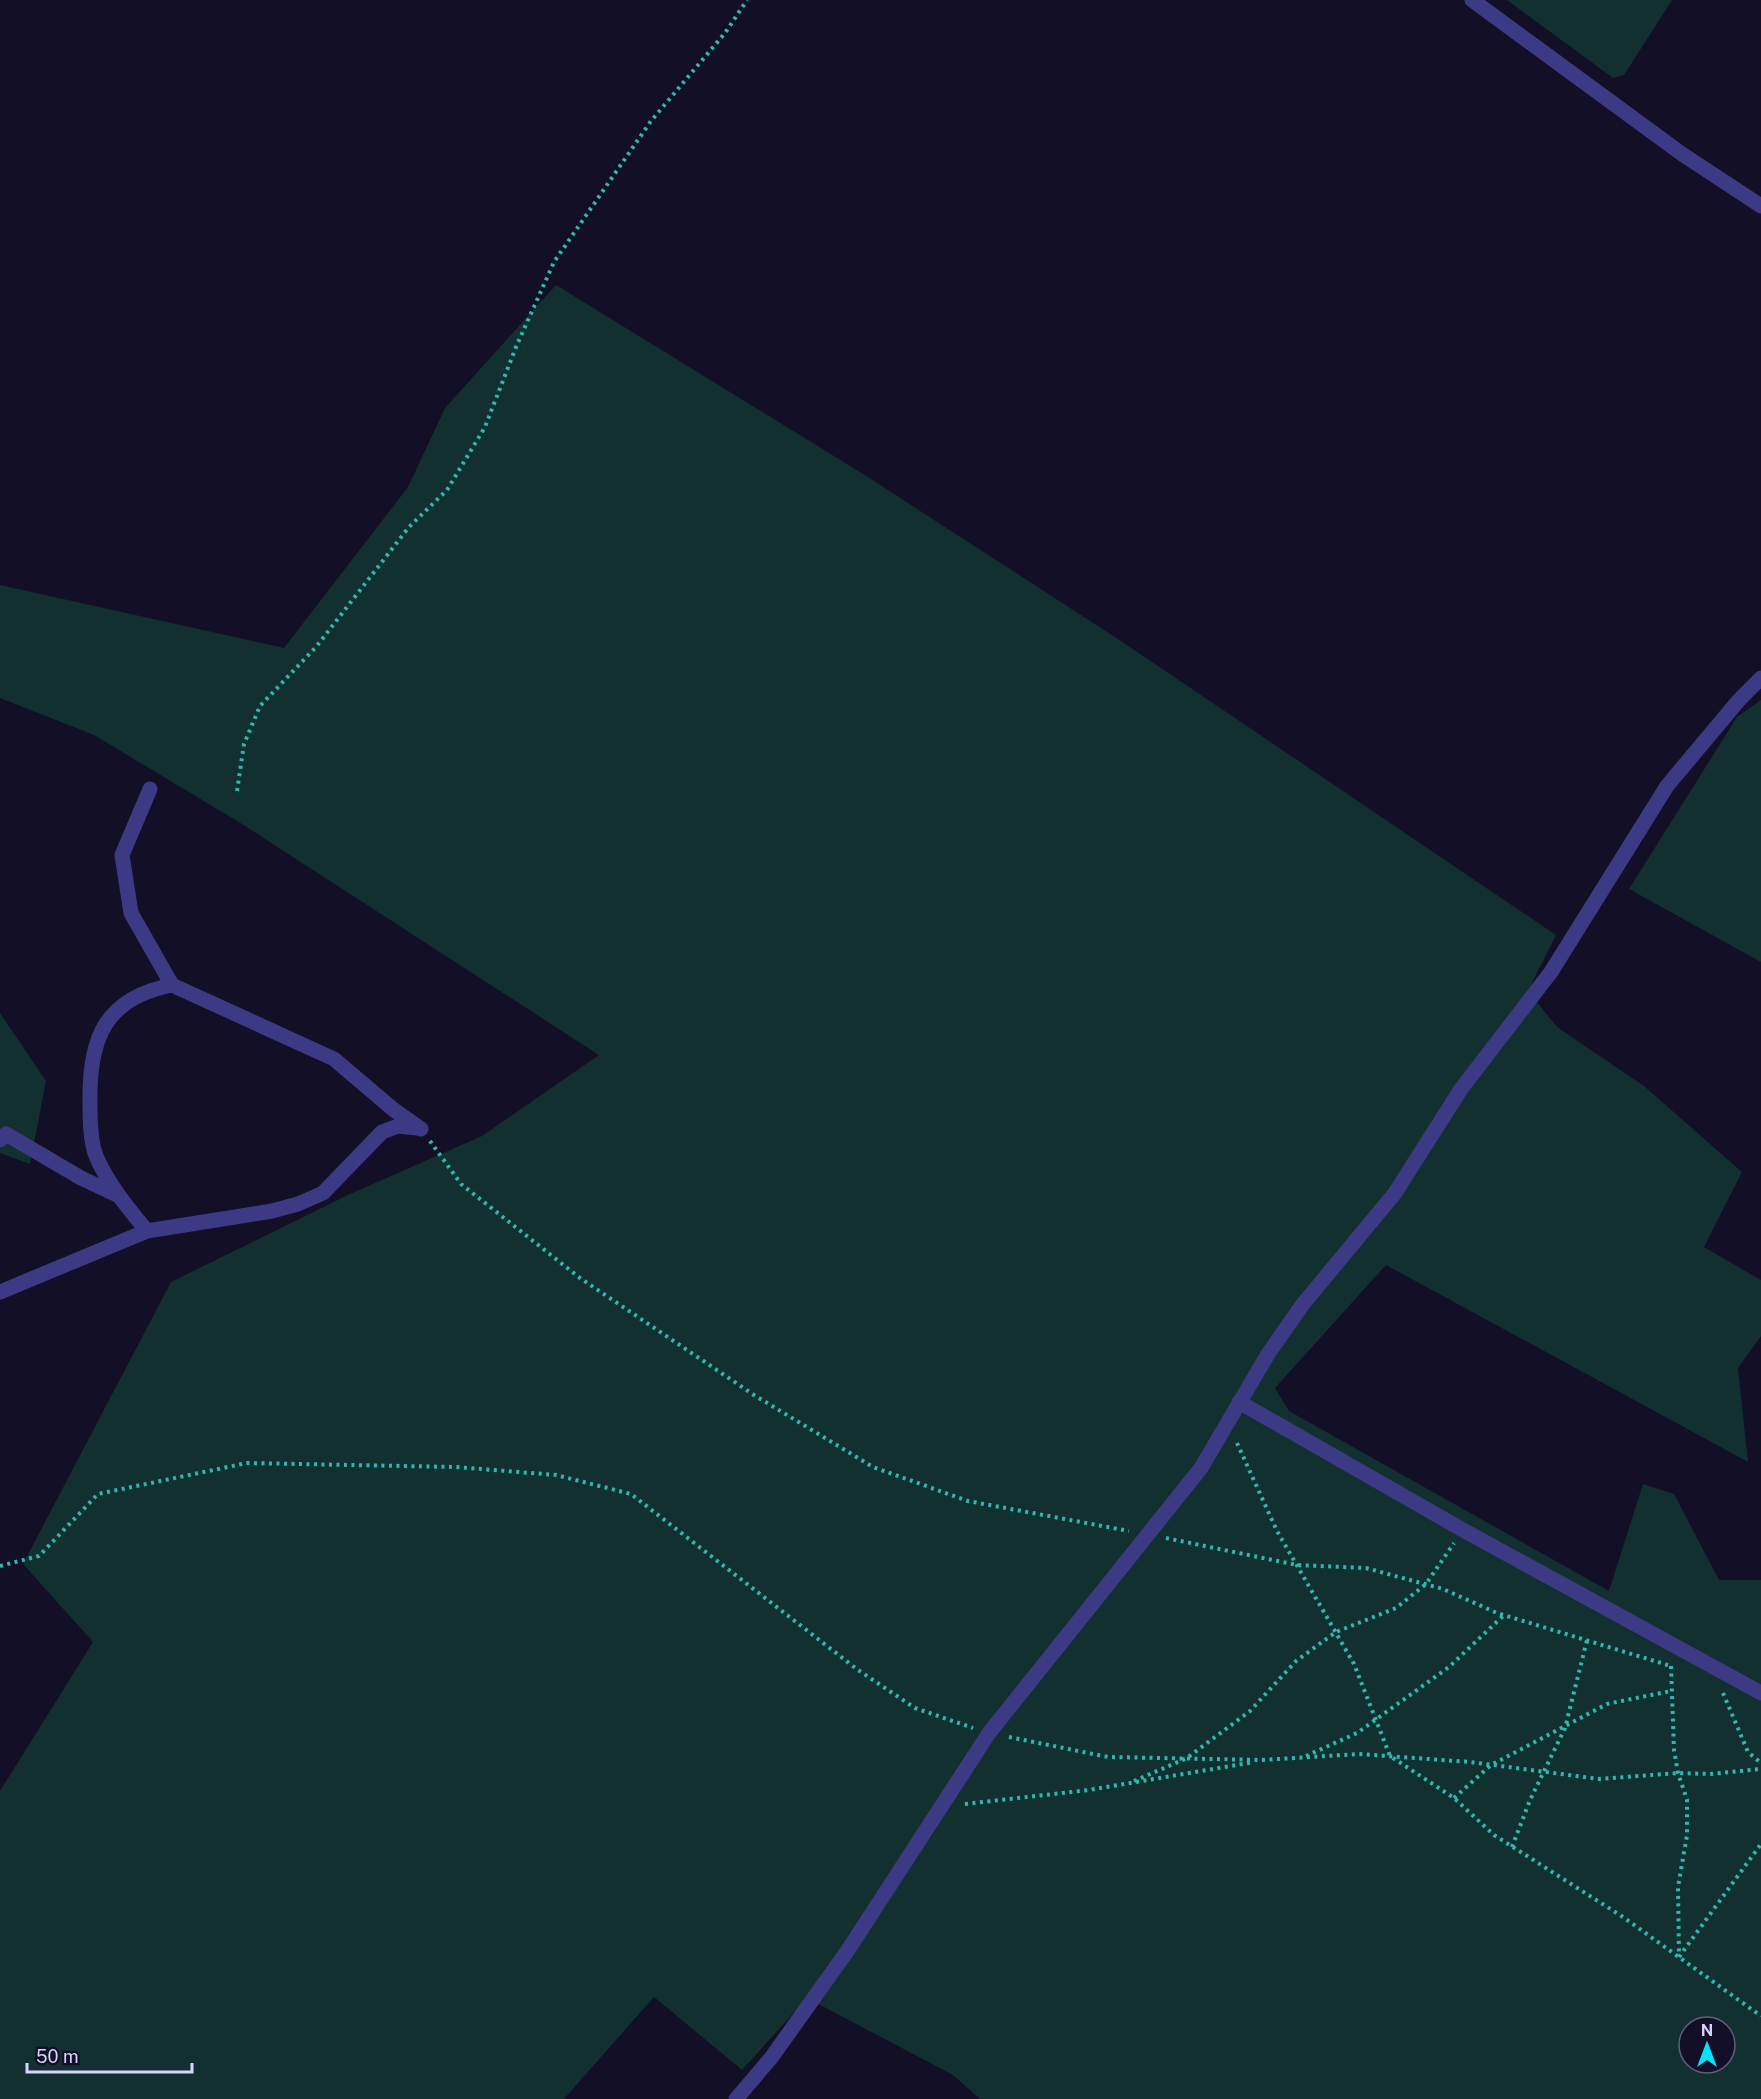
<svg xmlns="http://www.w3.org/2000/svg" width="1761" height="2099" font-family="'Public Sans',sans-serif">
  <rect width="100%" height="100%" fill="#130f26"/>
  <g fill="#12302f" fill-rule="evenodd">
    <polygon points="1507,0 1672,0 1624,75 1613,78"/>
    <path d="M556,285L860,472L1118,639L1556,935L1528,991L1557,1027L1644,1086L1742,1172L1704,1247L1761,1280V1336L1738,1368L1748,1462L1386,1265L1275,1388L1289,1411L1609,1591L1643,1484L1674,1494L1719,1580H1761V2099H980L953,2075L807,1998L742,2070L654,1997L564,2099H0V1791L93,1642L23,1564L171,1282L350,1194L482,1136L599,1055L242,824L94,735L0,698V585L284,648L408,487L445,408ZM1689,2027H1725V2063H1689Z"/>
    <polygon points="1761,700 1761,962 1629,889 1737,717"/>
    <polygon points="0,1013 46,1081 30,1164 0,1153"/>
  </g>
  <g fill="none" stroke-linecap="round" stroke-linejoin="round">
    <g stroke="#2fb8b0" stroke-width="4" stroke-dasharray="3 4.5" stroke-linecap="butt">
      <polyline points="237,791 244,744 260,706 316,647 409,527 447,490 485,427 516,347 554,262 651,121 725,33 747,0"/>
      <polyline points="430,1141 461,1184 580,1278 754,1395 873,1467 968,1501 1129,1531"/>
      <polyline points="1237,1443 1277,1531 1354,1664 1390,1756 1454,1798 1494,1835 1623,1917 1761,2016"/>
      <polyline points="1166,1538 1297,1565 1366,1568 1443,1589 1497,1613 1671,1666"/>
      <polyline points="0,1566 39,1556 98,1494 247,1463 456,1467 556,1475 631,1494 858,1670 915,1708 973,1728"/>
      <polyline points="1671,1666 1674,1750 1678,1773 1687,1800 1687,1835 1678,1887 1679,1956"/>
      <polyline points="1723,1693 1748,1752 1761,1763"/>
      <polyline points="1009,1737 1108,1757 1263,1760"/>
      <polyline points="1306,1756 1357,1733 1449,1667 1504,1615"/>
      <polyline points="1262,1760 1359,1754 1470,1762 1599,1779 1678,1773 1710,1774 1761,1769"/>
      <polyline points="1134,1781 1187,1758 1250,1711 1296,1661 1336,1632 1396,1608 1426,1584 1454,1543"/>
      <polyline points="1454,1798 1491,1765 1607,1704 1671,1691"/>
      <polyline points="965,1804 1089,1790 1254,1762"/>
      <polyline points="1512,1847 1530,1800 1565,1728 1587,1640"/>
      <polyline points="1679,1957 1761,1844"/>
    </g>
    <g stroke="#3d3a85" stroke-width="15">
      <polyline points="1472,0 1682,154 1761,206"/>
      <polyline points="150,789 122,855 131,913 172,985"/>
      <polyline points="0,1140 6,1134 81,1178 117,1195"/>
      <path d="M147,1231C128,1208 108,1184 96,1156C90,1140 90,1118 90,1101C89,1037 106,998 172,985L334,1059L394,1110L421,1129"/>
      <polyline points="0,1292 147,1231 272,1211 298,1204 323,1193 382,1132 398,1126 418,1128"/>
      <polyline points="1239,1402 1463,1530 1761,1693"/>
      <polyline points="736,2099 771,2058 848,1950 989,1733 1201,1468 1268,1354 1303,1304 1395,1193 1461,1089 1551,972 1667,786 1739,700 1761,678"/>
    </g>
  </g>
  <g transform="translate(1707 2045)"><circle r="28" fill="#130f26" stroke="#625e7d" stroke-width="1.5"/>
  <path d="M0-4.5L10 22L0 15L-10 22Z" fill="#00e5ff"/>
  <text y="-9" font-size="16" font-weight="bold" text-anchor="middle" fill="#d9d4ff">N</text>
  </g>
  <path d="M27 2063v9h165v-9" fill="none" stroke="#d9d4ff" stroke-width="3"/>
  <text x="36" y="2063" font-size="18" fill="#d9d4ff" stroke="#130f26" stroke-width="4.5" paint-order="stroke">50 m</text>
</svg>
